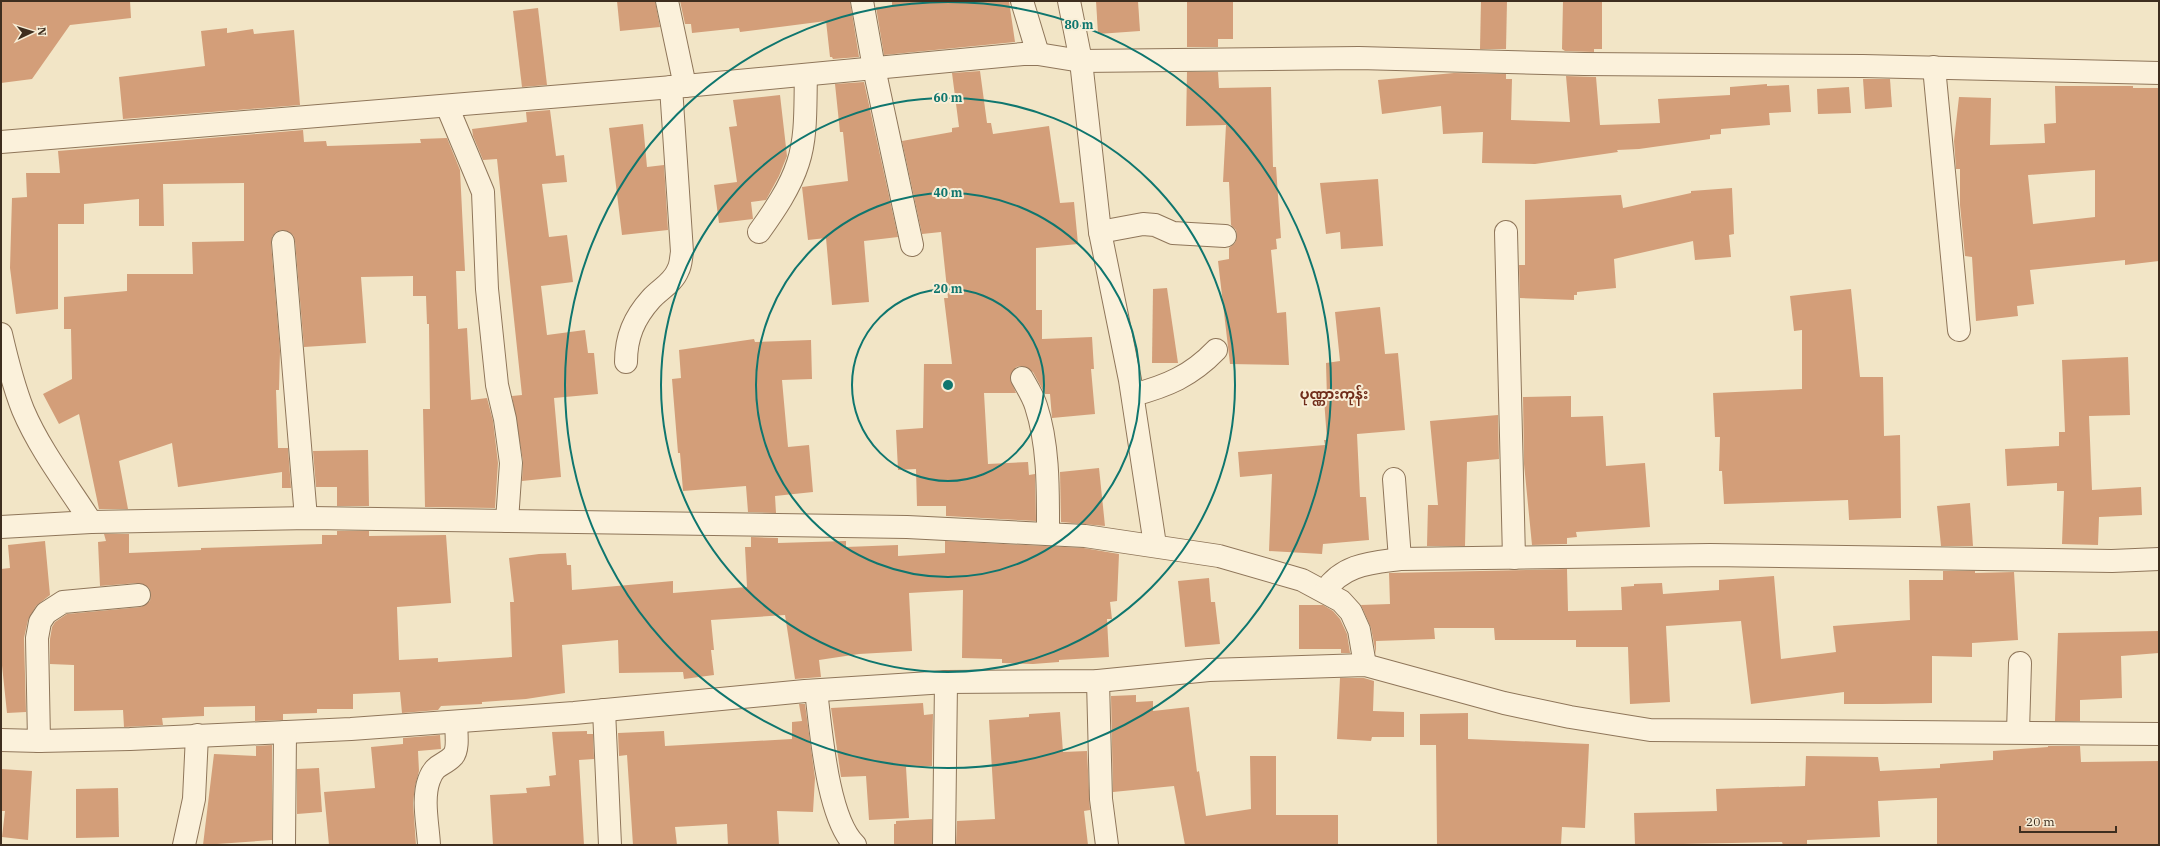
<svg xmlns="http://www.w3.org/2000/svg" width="2160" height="846" font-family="'IBM Plex Serif','Noto Sans Myanmar',serif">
  <rect width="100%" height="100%" fill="#f2e5c6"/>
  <g fill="#d39e79" fill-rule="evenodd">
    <polygon points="1,1 130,1 131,18 70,25 32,79 1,83"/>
    <polygon points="617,1 655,1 660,27 620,31"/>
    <polygon points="680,1 850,1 859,57 833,59 832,57 830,57 826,21 740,32 739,28 692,33 691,24 685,24"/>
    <polygon points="892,1 1009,1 1015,42 884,55 876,7 892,6"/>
    <polygon points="1096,1 1138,1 1140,31 1098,34"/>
    <polygon points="1187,1 1233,1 1233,39 1218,39 1218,47 1187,47"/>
    <polygon points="1481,1 1507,1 1506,49 1480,49"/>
    <polygon points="1563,1 1602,1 1602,49 1594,49 1594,52 1565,51 1562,49"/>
    <polygon points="538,8 547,85 522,87 513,11"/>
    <polygon points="227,28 227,33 253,29 254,34 294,30 300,105 123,119 119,77 205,66 201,31"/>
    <polygon points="980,71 987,123 991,123 993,134 1049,126 1060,203 1074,202 1078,244 1036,248 1036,310 1042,310 1042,339 1092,337 1094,369 1091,369 1095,414 1052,418 1050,394 1045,394 1033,372 1022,366 1016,367 1010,378 1016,393 984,393 988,464 1028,462 1029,475 1035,474 1036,521 946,516 946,506 917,506 916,469 898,470 896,430 923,428 924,364 952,364 944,298 948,298 941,232 922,234 902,141 952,132 952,128 959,127 952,73"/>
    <polygon points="1187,72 1218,72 1219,88 1271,87 1273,167 1276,167 1281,238 1276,239 1277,249 1271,250 1277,313 1286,312 1289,365 1230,364 1218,261 1229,259 1229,248 1235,243 1237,237 1236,230 1231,225 1229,182 1223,182 1226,125 1186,126"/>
    <polygon points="1454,73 1506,74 1506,79 1512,79 1511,120 1570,122 1566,76 1596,77 1600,125 1660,123 1658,99 1730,95 1730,87 1767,84 1767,86 1789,85 1791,112 1769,113 1770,125 1721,129 1721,134 1710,135 1710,139 1639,149 1617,150 1618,152 1535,164 1482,163 1483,132 1443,134 1441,106 1382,114 1378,80"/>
    <polygon points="1863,79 1890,79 1892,107 1865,109"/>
    <polygon points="864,82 898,237 864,241 869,302 832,305 826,238 808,240 802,187 848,181 843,132 840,132 835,84"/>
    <path d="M2055,86H2133V88H2159V261L2125,265V260L2030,270L2034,304L2017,306L2018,316L1976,321L1972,257L1965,256L1960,205V169H1956L1954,141L1959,97L1991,98L1990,145L2045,143L2044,124L2056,123ZM2095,170V217L2033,224L2028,175Z"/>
    <polygon points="1849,87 1851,113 1818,114 1817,89"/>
    <polygon points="780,95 787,156 779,176 766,200 751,202 753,219 719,223 714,185 737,182 729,127 737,126 733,100"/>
    <polygon points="550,110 556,156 564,155 567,182 542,184 549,237 567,235 573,282 541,286 547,335 585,330 588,353 594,353 598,394 554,398 561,477 522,481 523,461 512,396 522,395 497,159 483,160 473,136 472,129 527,122 526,112"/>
    <polygon points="643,124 647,167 664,165 668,230 622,235 609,128"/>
    <polygon points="303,130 304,142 326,141 327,146 421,143 420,139 447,138 460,170 465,271 456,271 458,329 467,328 471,400 487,398 493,421 498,463 495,508 425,507 423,409 430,409 429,324 427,324 426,296 413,296 413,276 361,277 366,343 304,347 295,241 293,235 282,230 276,232 272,237 271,243 280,351 279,390 276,390 278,448 288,448 291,488 282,488 282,472 178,487 172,443 119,461 128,509 99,509 79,414 59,424 43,394 72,379 71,329 64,329 64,297 127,291 127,274 193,274 192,242 244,241 244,183 163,184 164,226 139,226 139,199 84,204 84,224 58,224 58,309 16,314 10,268 12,198 27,197 26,173 60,173 58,151"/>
    <polygon points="1378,179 1383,246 1341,249 1340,232 1326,234 1320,183"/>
    <polygon points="1732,188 1734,234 1729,235 1731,257 1695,260 1693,241 1614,259 1616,288 1577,292 1577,295 1574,295 1574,300 1520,298 1519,265 1525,265 1525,200 1621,195 1623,208 1691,193 1691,191"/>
    <polygon points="1167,288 1178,363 1152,363 1153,289"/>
    <polygon points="1851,289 1860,377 1883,377 1884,436 1900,435 1901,518 1849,520 1848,500 1724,504 1722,471 1719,471 1720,437 1715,437 1713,393 1802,389 1802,330 1794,331 1790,296"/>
    <polygon points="1380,307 1385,354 1398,353 1405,430 1357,434 1360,497 1366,497 1369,540 1323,544 1322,554 1269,551 1272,474 1240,477 1238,452 1325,445 1324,440 1327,440 1324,399 1327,399 1326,363 1340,361 1335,312"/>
    <polygon points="754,339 755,342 811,340 812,379 782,380 788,447 809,445 813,492 775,496 776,513 748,512 746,486 683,491 680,453 678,453 672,379 681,378 679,350"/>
    <polygon points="2128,357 2130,415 2089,416 2092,490 2141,487 2142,515 2099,517 2098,545 2062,544 2064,491 2057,491 2057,483 2007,486 2005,449 2059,446 2059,432 2065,432 2062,360"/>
    <polygon points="1571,396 1571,417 1603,416 1606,466 1645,463 1650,527 1576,532 1577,537 1567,538 1567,544 1532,545 1524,464 1523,397"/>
    <polygon points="1498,415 1499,459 1467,462 1465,546 1427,546 1428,505 1438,505 1430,421"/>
    <polygon points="368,450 369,506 337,506 337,487 316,487 313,451"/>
    <polygon points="1099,468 1105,526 1061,522 1060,472"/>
    <polygon points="1970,503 1973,546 1941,546 1937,506"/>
    <polygon points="337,531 369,531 369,536 446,535 451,603 397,607 399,660 438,658 438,662 512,657 510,602 514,602 509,558 539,554 566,553 567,565 571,565 572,590 673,581 673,593 747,587 745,547 751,547 751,537 778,538 778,543 846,541 846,547 898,545 898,556 945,553 945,541 1084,548 1119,554 1117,601 1110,602 1112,619 1107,619 1109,657 1059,660 1059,662 1033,664 1002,663 1002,659 962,658 963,590 909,593 912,651 859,654 819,660 821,677 795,679 785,615 711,620 714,650 711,650 714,675 684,679 683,672 619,673 618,640 562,645 565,693 526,699 482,702 482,704 441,706 438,710 402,713 400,692 353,694 353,709 317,709 317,713 283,714 283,720 255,721 255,706 204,707 204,716 162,718 163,725 124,727 123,710 74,711 74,665 50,664 50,639 52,627 55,622 67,614 141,607 150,601 151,594 149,588 138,583 100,586 98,542 106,541 104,534 129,534 129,553 201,550 201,548 322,544 322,535 337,535"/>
    <polygon points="45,541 50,595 36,606 28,620 24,638 26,712 7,713 1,656 1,569 10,568 8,545"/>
    <polygon points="1567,569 1568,611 1622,610 1621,587 1634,586 1634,584 1662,583 1663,594 1719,590 1719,580 1774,576 1781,659 1836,652 1833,626 1910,620 1909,580 1943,580 1943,571 1975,571 1975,573 2014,572 2018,640 1972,643 1972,657 1932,656 1932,703 1882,704 1844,704 1844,692 1751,704 1741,621 1666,626 1670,702 1630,704 1628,647 1576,647 1576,640 1495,640 1494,628 1434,628 1435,639 1376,641 1376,654 1371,628 1361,605 1390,604 1389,573"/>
    <polygon points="1209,578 1211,602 1215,602 1220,644 1185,647 1178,581"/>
    <polygon points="1299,605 1323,605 1333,611 1340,619 1347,634 1350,653 1341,653 1341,649 1299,649"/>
    <polygon points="2159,631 2159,653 2121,656 2122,698 2080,700 2080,721 2055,721 2058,633"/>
    <polygon points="1340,678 1364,678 1374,681 1373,711 1404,712 1404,737 1372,737 1371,741 1337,739"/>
    <polygon points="1136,695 1136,702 1153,701 1153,711 1189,707 1197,772 1199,771 1206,816 1251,809 1250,756 1276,756 1276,815 1338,815 1338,845 1185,845 1174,786 1113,792 1111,696"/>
    <polygon points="923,703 924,715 933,714 932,766 906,767 909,818 869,820 866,776 841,777 831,708"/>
    <polygon points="799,704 805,704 815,778 813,812 777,811 779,845 728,845 727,824 675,827 677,845 633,845 627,755 619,756 618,733 664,731 665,746 792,739 792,722 802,721"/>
    <polygon points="1060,712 1063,752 1087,751 1090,810 1084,811 1088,845 956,845 957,821 995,819 989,720 1029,717 1029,714"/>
    <polygon points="1468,713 1468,739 1589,744 1585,828 1562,827 1561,845 1437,845 1436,745 1420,745 1420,714"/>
    <polygon points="587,731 587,734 593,734 594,759 579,760 584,845 493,845 490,795 527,793 526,788 550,786 549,776 556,775 552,732"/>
    <polygon points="440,735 441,749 418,751 419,771 415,786 413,803 416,845 329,845 324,792 375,788 371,747 403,744 403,738"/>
    <polygon points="272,745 272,840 203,845 214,754 256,756 256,746"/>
    <polygon points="2048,746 2080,746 2081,762 2159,761 2159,845 1937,845 1937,798 1878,801 1880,837 1807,840 1807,845 1783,845 1782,842 1635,845 1634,813 1717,811 1716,789 1805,786 1806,756 1878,757 1880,771 1940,768 1940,764 1993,760 1993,751 2048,747"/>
    <polygon points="319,768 322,812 297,814 297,769"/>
    <polygon points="1,769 32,771 28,840 2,837 5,811 1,811"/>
    <polygon points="118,788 119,837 76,838 76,789"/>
    <polygon points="932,819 932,845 894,845 894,824 896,824 896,821"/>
  </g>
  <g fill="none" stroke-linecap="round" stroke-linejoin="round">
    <defs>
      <g id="minor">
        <polyline points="667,1 685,86"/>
        <polyline points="862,1 874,68 912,245"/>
        <polyline points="1022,1 1038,54"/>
        <polyline points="1069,1 1081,61 1100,232 1130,380 1155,545"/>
        <polyline points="1934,67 1959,330"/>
        <polyline points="447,106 483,192 487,289 497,385 505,419 511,463 507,521"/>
        <polyline points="1,142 685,86 1023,54 1038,54 1081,61 1359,58 1584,64 1863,66 2159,73"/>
        <path d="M759,232C774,211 790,188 798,163C807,136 805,104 806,75"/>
        <polyline points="1100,232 1143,224 1155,225 1173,233 1225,236"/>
        <polyline points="1506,232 1514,558"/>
        <polyline points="283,242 306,518"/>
        <path d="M1,334C7,360 13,385 23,410C40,450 68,486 91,522"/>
        <path d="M626,362C626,337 634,318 651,299C660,289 673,283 678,270C681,265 681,257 682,252L671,87"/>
        <path d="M1022,378C1027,387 1033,396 1036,406C1049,446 1048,491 1048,533"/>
        <path d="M1133,395C1167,386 1191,376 1216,350"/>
        <polyline points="1394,479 1400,559"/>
        <polyline points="1,527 91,522 311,518 907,527 1085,536 1219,556 1302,580 1341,601 1351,612 1359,630 1365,665"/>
        <path d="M1325,591C1343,564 1371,563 1400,559L1710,555L2112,561L2159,559"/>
        <polyline points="1098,681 1101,799 1107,845"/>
        <path d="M816,691C821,729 827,818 855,845"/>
        <polyline points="604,710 610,845"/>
        <polyline points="2018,732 2020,663"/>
        <polyline points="1,740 39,741 130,739 351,729 574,713 805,691 946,682 1098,681 1209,670 1365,665 1504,703 1570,717 1650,730 2159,734"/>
        <polyline points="39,741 37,638 40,622 46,613 63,602 139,595"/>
        <polyline points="184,845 194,799 197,735"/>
        <polyline points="284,845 285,732"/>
        <path d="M429,845C428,825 422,799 429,780C435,763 444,766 453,756C459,749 456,731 456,722"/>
        <polyline points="944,845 946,682"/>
      </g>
    </defs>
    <use href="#minor" stroke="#8f765a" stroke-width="24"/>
    <use href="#minor" stroke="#fbf1db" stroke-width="22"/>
  </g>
  <g fill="none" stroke="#0f766e" stroke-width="2">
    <circle cx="948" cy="385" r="96"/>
    <circle cx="948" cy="385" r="192"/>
    <circle cx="948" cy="385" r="287"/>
    <circle cx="948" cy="385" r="383"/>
  </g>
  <g text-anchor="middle" stroke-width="4" stroke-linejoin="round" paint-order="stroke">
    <g font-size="14" font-weight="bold" fill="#6f2c1a" stroke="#f8eed7">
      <text x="1334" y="399">ပုဏ္ဏားကုန်း</text>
    </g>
  </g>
  <circle cx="948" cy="385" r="6" fill="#0f766e" stroke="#f8eed7" stroke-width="2"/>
  <g font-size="12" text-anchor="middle" font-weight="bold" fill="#0f766e" stroke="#f8eed7" stroke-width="4" stroke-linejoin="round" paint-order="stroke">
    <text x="1079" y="29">80 m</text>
    <text x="948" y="102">60 m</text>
    <text x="948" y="197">40 m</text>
    <text x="948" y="293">20 m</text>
  </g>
  <rect width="2160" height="846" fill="none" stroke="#3e2e1f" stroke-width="4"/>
  <g transform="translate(32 32) rotate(86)" stroke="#f8eed7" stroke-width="3" paint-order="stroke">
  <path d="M0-3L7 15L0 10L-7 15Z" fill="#3e2e1f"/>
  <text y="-6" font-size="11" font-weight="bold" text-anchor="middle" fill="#3e2e1f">N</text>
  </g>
  <path d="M2020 826v6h96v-6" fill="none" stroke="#3e2e1f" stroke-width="2"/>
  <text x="2026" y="826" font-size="12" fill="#3e2e1f" stroke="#f8eed7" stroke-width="3" paint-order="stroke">20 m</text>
</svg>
